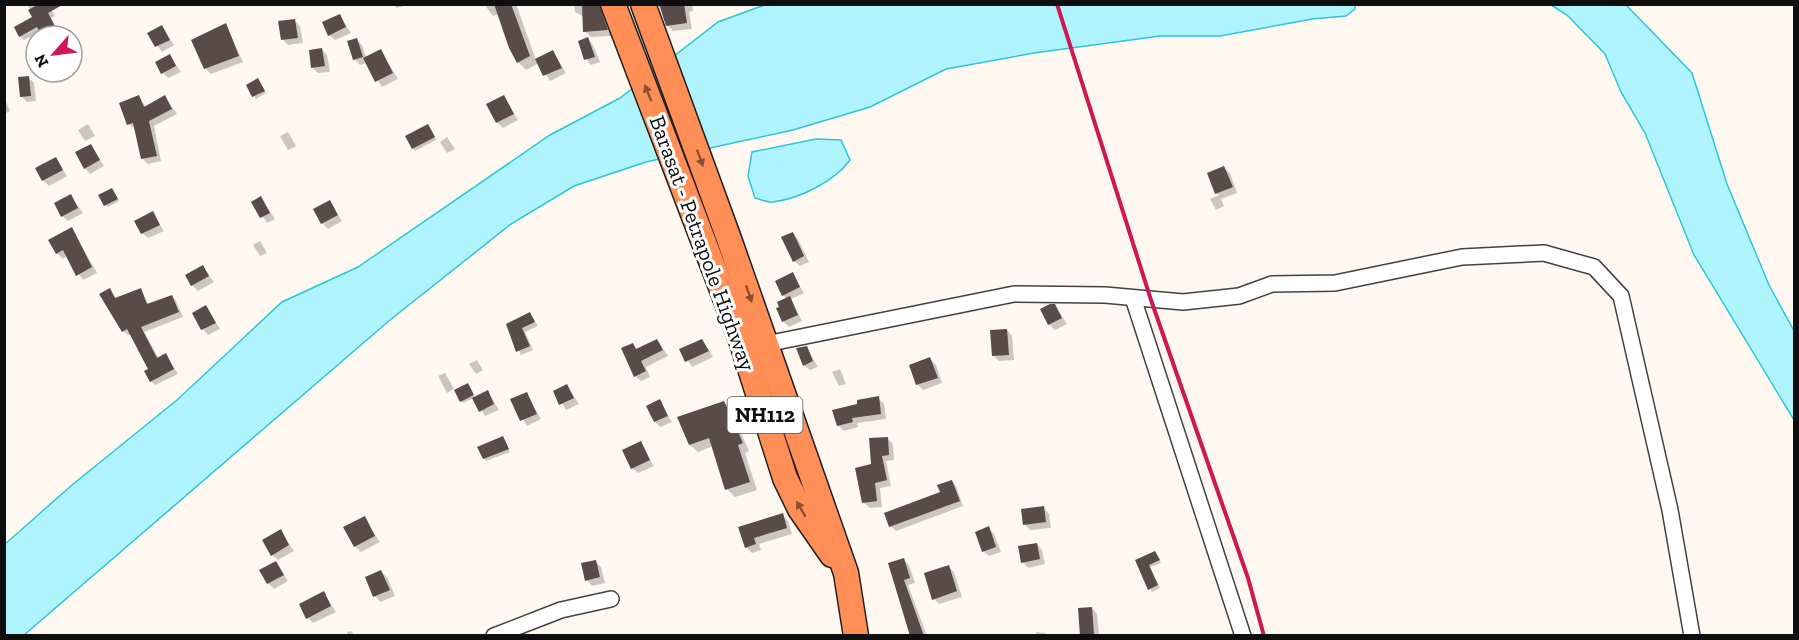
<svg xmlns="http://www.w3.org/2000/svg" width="1799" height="640" font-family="'Zilla Slab',serif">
  <rect width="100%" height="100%" fill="#fff8f0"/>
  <g fill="#aff4fc" stroke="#2ec4db" stroke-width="1.5">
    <polygon points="767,4 1355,5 1355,9 1346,16 1312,19 1220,36 1160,36 1034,53 946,69 870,107 793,130 646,162 574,186 511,224 390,320 24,635 5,635 4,545 72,485 177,400 282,302 358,267 550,135 620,98 718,22"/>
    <polygon points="1551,5 1626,5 1692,73 1727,184 1769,285 1794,331 1794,420 1694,255 1645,133 1621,92 1605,54 1567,15"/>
    <path d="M816,139L841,140L850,160C835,181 799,199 773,202C768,203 760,199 755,198L748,176L752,152Z"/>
  </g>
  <g fill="#0003">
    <polygon points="27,4 48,4 55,16 51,18 60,36 44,36 41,31 24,40 20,36 34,18"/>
    <polygon points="393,4 409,4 397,8"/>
    <polygon points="484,4 516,4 536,60 553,52 566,73 550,81 539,63 526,70 518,62 499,14 493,16"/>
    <polygon points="574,4 601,4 612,36 591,37 585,31 584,17 575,12"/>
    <polygon points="660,4 692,4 693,11 689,12 692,29 673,31 668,26"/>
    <polygon points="340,16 351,33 335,40 329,35"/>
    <polygon points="294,20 300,26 303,43 288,45 283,40"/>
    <polygon points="224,25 229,31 243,62 211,74 205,68"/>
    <polygon points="162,27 174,45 162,52 149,34"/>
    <polygon points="356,39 362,45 366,57 381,51 398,79 382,87 367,63 360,65 354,59"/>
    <polygon points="588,39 593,45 600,62 591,65 586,59"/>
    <polygon points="322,49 327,55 330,72 318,73 313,68"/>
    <polygon points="170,56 181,72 168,78 163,73"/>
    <polygon points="29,78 34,83 36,101 27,102 21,96"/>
    <polygon points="260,83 266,93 256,99 248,86"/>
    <polygon points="4,97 10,111 4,114"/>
    <polygon points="139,97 146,107 165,97 177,114 154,126 161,161 148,164 142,158 136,129 128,124"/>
    <polygon points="504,97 518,120 503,128 497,122"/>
    <polygon points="88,124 95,136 85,141 78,130"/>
    <polygon points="430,128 436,140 415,151 413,148"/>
    <polygon points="288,132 296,146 288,150 280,136"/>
    <polygon points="447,137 455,149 447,153 440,142"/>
    <polygon points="91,146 104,166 90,174 85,168"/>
    <polygon points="56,159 67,176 49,186 43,180"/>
    <polygon points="1224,168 1230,173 1237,193 1221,199 1224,206 1216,210 1210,199 1219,195 1216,193"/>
    <polygon points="114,192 119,201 108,207 105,205"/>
    <polygon points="71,196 83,213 68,221 62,216"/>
    <polygon points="261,198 275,219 267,223 253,203"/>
    <polygon points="329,202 342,221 328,229 322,223"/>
    <polygon points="152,213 164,231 148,238 142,233"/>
    <polygon points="72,229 97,273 83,280 67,256 63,259 57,253"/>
    <polygon points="792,233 798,239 809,262 800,266 794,261"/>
    <polygon points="260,241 267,253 260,256 253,245"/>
    <polygon points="203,267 214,282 198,291 192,285"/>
    <polygon points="792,274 804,293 791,299 802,321 789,327 783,321 781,308 787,299 783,295"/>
    <polygon points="109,290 116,299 140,290 149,305 172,296 176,301 183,317 144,332 159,359 166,355 178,374 155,385 151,381 150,369 131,334 128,335 123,331"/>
    <polygon points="1055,306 1067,324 1055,330 1049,324"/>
    <polygon points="206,307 220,329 208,335 203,329"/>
    <polygon points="530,314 538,326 525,332 533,350 521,355 507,324"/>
    <polygon points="1007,330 1012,336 1014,360 999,361 994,356"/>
    <polygon points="657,340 668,356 646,367 650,377 641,381 635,376 632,344 638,350"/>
    <polygon points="702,340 713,357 692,367 681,350"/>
    <polygon points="806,347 818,367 810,370 804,365"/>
    <polygon points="930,359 936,365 942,383 923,390 917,384"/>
    <polygon points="477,360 483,370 476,374 469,364"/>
    <polygon points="840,369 846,384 839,386 832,372"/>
    <polygon points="445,373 454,389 447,393 438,376"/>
    <polygon points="468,385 475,398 488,392 499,410 485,416 474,398 463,403 461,401"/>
    <polygon points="567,386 579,404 566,410 555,391"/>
    <polygon points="526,394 541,419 527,426 512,400"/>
    <polygon points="878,398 884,404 886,419 857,423 858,427 844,431 838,425"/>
    <polygon points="659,401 672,422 660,427 655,422"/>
    <polygon points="724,402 731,410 749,451 745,453 757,490 735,497 727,489 713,446 698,452 690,445 679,418"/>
    <polygon points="887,438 893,444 894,460 886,461 891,486 880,488 882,507 870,508 864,503 873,466"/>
    <polygon points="505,440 510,452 486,461 484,458"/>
    <polygon points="640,443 654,466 638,473 632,468"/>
    <polygon points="951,481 956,486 963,506 896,531 891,526 941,493"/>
    <polygon points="1044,508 1049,514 1051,528 1030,530 1025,525"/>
    <polygon points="782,515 788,521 792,534 759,544 761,550 752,553 746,547 740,528"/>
    <polygon points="364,518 380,542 361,552 355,546"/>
    <polygon points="988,528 994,534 1001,552 989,556 983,551"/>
    <polygon points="280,531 294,551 278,560 272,555"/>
    <polygon points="1037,544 1042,550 1045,564 1028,568 1023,562"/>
    <polygon points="1155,552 1161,563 1150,567 1160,588 1152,592 1137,561"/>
    <polygon points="904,560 909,565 915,583 908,585 927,636 912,636 890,564"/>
    <polygon points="595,561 601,567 605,583 592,586 587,580"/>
    <polygon points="276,563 288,581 274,589 268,583"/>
    <polygon points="948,567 954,572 962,597 939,604 934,599"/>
    <polygon points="381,572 387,577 395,596 380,602 375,596 367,578"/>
    <polygon points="324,593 336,612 313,623 308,618"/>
    <polygon points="1092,608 1097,614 1099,636 1082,635"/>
    <polygon points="351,631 355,636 348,636 347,632"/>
    <polygon points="1036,632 1045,633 1048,636 1036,636"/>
  </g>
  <g fill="#584b4a">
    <polygon points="39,4 64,4 48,13 60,36 42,36 37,27 19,37 14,27 32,17 28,10"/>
    <polygon points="494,4 511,4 530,56 517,63 509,48"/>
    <polygon points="582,4 599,4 608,30 583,32"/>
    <polygon points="659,4 684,4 687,23 666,26"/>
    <polygon points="340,14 346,27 328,36 322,22"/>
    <polygon points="295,19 298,38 281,40 278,21"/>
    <polygon points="226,23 239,56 204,69 191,40"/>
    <polygon points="162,25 170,40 155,47 147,33"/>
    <polygon points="588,37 595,57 584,60 578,41"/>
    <polygon points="357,38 363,57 353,60 347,41"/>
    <polygon points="322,48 325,66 311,68 309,50"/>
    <polygon points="381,49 393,73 375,82 363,58"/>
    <polygon points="553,50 562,68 543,76 535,59"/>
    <polygon points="170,54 176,66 161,74 155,62"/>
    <polygon points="29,76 31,96 20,97 18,77"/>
    <polygon points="258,78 265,91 252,97 246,85"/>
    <polygon points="139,95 144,107 165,95 172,109 149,121 157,156 141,159 133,123 127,125 119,103"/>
    <polygon points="504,95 514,114 496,123 486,104"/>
    <polygon points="428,124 435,137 412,149 405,136"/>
    <polygon points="91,144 100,160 84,169 75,152"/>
    <polygon points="56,157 63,170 42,181 35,168"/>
    <polygon points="1224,166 1233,187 1215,194 1207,173"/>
    <polygon points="112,188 118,199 104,206 98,195"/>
    <polygon points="71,194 78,208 61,217 54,203"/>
    <polygon points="261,196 270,213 260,218 251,202"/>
    <polygon points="330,200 338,215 321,224 313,209"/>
    <polygon points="153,211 160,225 141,234 134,221"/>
    <polygon points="72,227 92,267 76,276 63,250 56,254 48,240"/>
    <polygon points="793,232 804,256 793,262 781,237"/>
    <polygon points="203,265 209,276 191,286 185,275"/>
    <polygon points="793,272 800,287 782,296 775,281"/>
    <polygon points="110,288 115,298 141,288 147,304 172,295 179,312 141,327 157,358 166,353 174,369 150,382 144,371 148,369 127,329 122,332 99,294"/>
    <polygon points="790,296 798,315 782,322 776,308 779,307 777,302"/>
    <polygon points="1050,304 1055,304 1062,318 1048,325 1040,309"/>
    <polygon points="206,305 216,323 201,330 192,313"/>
    <polygon points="530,312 535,322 522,328 530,346 516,352 506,324"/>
    <polygon points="1007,329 1009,355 992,356 990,330"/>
    <polygon points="657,339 663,350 641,361 646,371 634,377 621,348 633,343 636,349"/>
    <polygon points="702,339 709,351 685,362 679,349"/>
    <polygon points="807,346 813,361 803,366 796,348"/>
    <polygon points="930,357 938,378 916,385 909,365"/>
    <polygon points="468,383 474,395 460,402 454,390"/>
    <polygon points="567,384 574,398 559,405 553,391"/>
    <polygon points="488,390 494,404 479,412 472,398"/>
    <polygon points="527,392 537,414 520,421 510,399"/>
    <polygon points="879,396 881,414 852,418 853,422 837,426 832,410 857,404 857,400"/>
    <polygon points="660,399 668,416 654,422 646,406"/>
    <polygon points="724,401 743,443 738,445 750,482 725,490 709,438 689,445 677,417"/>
    <polygon points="503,436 509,449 483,459 477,447"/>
    <polygon points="888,437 889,455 882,456 887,480 875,483 877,501 862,503 855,468 871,464 869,438"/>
    <polygon points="641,441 650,460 631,469 622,450"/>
    <polygon points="952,480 960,501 889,527 884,513 940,492 937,485"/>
    <polygon points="1044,506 1046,522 1023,525 1021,509"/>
    <polygon points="783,513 787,528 754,538 756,544 745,548 738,527"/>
    <polygon points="365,516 375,536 354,547 343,527"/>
    <polygon points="989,526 996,547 982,552 975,532"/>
    <polygon points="281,529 289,545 271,556 262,540"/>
    <polygon points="1037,543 1040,559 1021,563 1018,546"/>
    <polygon points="1155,551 1160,560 1149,565 1158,585 1148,590 1135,560"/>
    <polygon points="904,558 910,578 904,580 924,636 910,636 888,563"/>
    <polygon points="596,560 600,577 585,581 581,563"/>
    <polygon points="276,561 284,575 267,584 259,570"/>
    <polygon points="949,565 957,591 932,600 924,573"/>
    <polygon points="381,570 390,590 373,597 365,577"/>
    <polygon points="324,591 331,606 306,619 299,604"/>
    <polygon points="1092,607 1094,635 1080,636 1078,608"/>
  </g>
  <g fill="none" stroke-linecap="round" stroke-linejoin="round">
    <defs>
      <g id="minor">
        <polyline points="1133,298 1243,636"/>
        <polyline points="766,344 1014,294 1105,295 1183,302 1239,296 1272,284 1335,283 1462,257 1544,253 1594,267 1621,296 1670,510 1692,636"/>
        <polyline points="494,636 561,610 611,599"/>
      </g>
      <g id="trunk">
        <polyline points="613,4 740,337 785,478 800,509 832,555"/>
        <polyline points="643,4 729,239 846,573 856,636"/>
      </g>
    </defs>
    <use href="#minor" stroke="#424242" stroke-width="18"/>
    <use href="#trunk" stroke="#202020" stroke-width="27"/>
    <use href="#minor" stroke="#fff" stroke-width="15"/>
    <use href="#trunk" stroke="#ff8f57" stroke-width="24"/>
    <polyline stroke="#cd1851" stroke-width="4" points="1057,4 1151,300 1248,578 1264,636"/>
  </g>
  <defs><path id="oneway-solid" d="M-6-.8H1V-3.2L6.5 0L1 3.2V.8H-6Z" transform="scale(1.5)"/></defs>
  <g fill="#874f33">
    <use href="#oneway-solid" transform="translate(648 93) rotate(-112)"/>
    <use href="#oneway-solid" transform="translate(700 158) rotate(70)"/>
    <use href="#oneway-solid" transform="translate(749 294) rotate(71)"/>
    <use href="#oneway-solid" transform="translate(801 509) rotate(-120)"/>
  </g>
  <g text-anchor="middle" stroke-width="6" stroke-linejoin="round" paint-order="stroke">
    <rect fill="#fff" stroke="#575757" stroke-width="1.5" x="727.5" y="397" width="75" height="36" rx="4.5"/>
    <g font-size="21" font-weight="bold" fill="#0f0f0f">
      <text x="765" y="422">NH112</text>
    </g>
    <g font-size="22" fill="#0f0f0f" stroke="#fff">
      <text transform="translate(703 243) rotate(70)" y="8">Barasat - Petrapole Highway</text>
    </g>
  </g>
  <rect width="1799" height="640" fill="none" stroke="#0f0f0f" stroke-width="12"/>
  <g transform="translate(54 54) rotate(242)"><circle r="28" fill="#ffffff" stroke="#9f9f9f" stroke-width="1.5"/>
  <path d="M0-4.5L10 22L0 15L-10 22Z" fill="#cd1851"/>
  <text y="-9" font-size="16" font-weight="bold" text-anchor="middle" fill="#0f0f0f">N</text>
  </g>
</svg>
